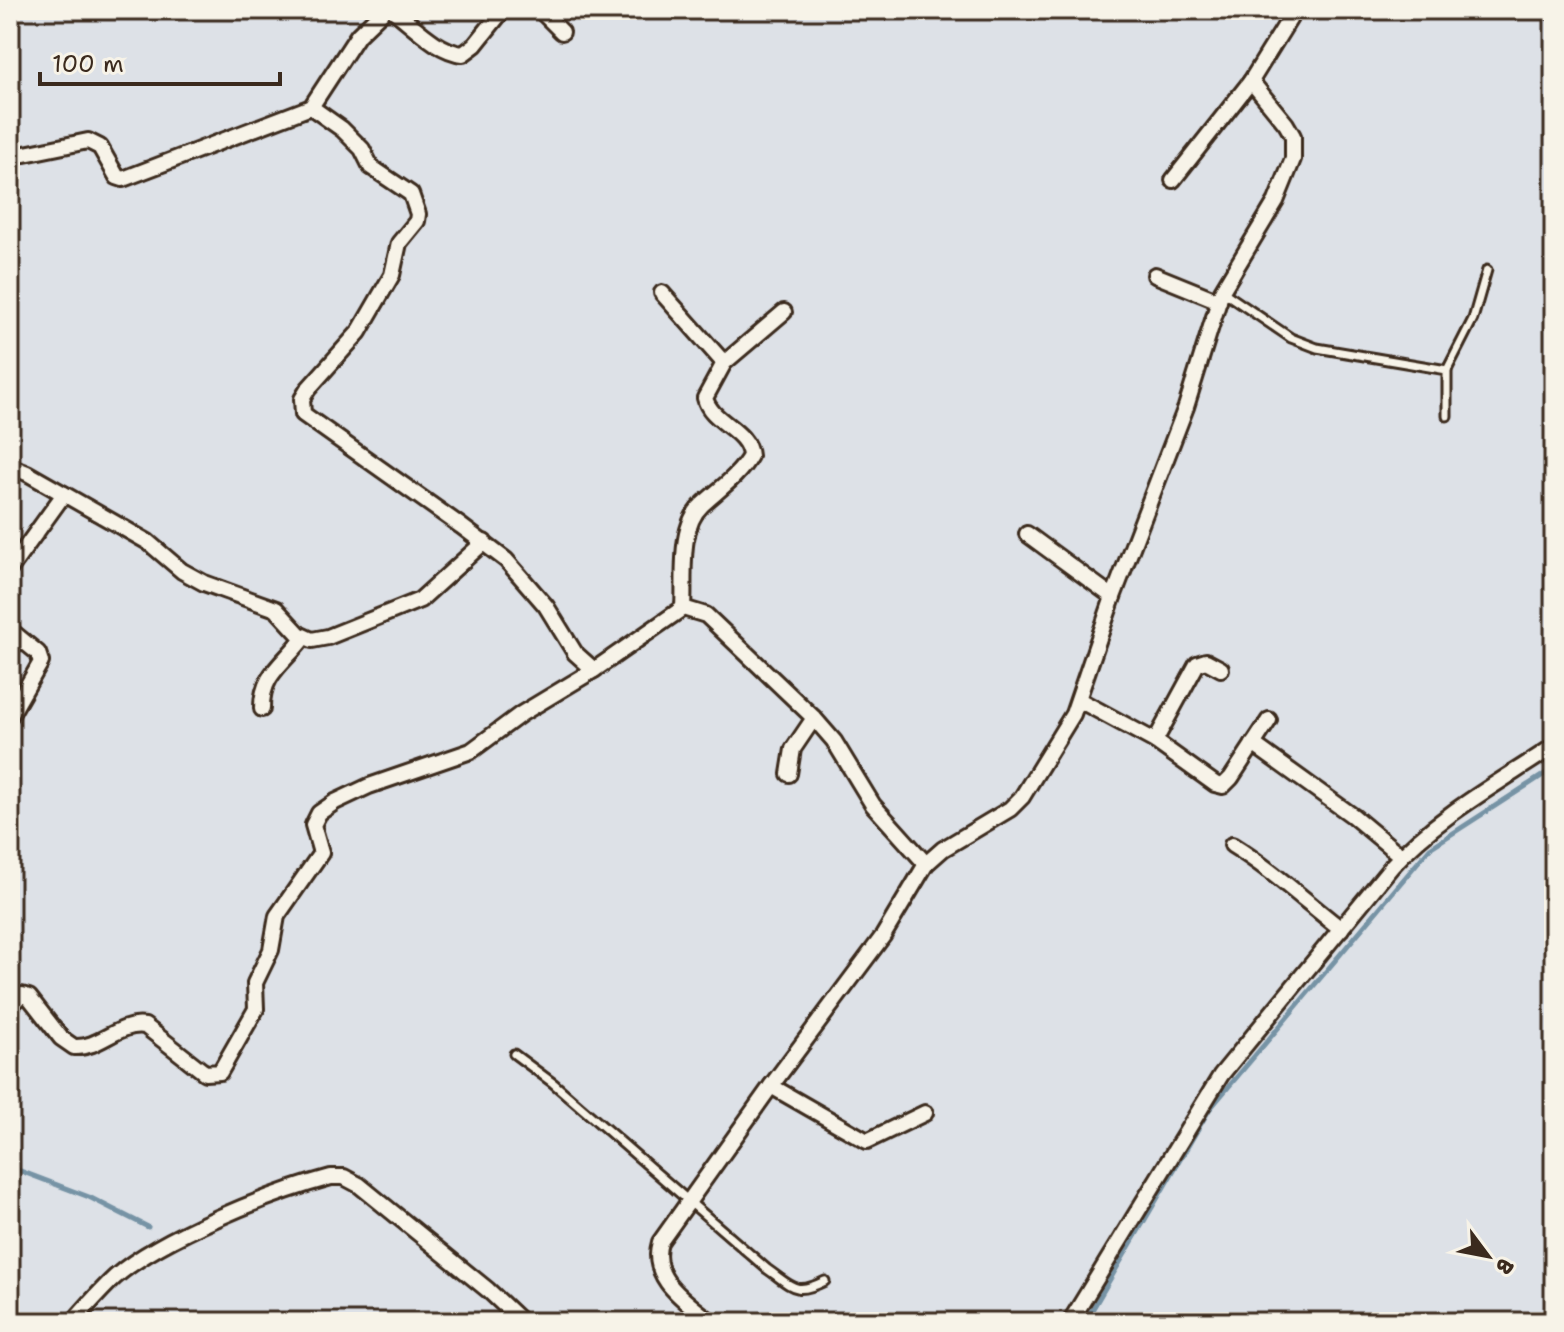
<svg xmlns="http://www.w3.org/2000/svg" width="1564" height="1332" font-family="'Shantell Sans',sans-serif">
  <rect width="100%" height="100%" fill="#dde1e7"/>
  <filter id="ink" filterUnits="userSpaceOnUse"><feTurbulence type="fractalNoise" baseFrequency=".0125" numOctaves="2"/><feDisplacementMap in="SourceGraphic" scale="16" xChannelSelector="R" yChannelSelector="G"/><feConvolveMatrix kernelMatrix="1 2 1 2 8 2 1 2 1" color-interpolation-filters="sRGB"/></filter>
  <g filter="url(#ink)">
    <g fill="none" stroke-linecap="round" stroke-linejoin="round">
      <g stroke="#7693a5" stroke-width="5">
        <polyline points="10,1167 89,1197 148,1227"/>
        <polyline points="1085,1322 1209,1110 1430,848 1554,768"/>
      </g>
      <defs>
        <g id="lane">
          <polyline points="1222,291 1291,338 1317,348 1447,370 1447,416"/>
          <polyline points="1447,370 1473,319 1487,270"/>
          <path d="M514,1054L553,1083L767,1269C793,1287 795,1296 825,1281"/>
        </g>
        <g id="street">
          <path d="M393,10C413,25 438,52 463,54L475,45L503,10"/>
          <polyline points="540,10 562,32"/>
          <polyline points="1548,10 1554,13"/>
          <polyline points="311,107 342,129 362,149 371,167 411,194 418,214 417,221 399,243 392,275 359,332 308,389 302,399 303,414 461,526 506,560 546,606 575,653 594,670 683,608 706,615 814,718 834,741 873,805 926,864"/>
          <polyline points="10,157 88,141 100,147 117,177 123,179 311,107 358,35 384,10"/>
          <polyline points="1173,180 1251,81"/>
          <polyline points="1155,275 1219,301"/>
          <polyline points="662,293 724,363"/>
          <polyline points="10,466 27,473 148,542 182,571 204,583 276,609 299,634 312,640 328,637 420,600 484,542"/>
          <polyline points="1027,534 1113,597"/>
          <polyline points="10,569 64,494"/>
          <path d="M683,608C685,577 678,527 702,505C718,490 739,476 750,456C748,429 711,423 705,398L724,363L784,312"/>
          <polyline points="10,630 38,653 41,662 10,716"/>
          <polyline points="1079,700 1155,741 1215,784 1223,786 1231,778 1269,720"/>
          <path d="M262,709C261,674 284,664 304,637"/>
          <polyline points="1155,741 1197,664 1206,661 1221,669"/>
          <polyline points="1253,744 1353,816 1401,856"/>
          <polyline points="789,774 793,749 814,718"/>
          <path d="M1232,845C1271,869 1305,901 1341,929"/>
          <path d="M10,1006L22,995L29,997L61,1038L74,1047C100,1049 118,1022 145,1026L205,1073L220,1072L256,1009L255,983L271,950L277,916L321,853L313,825L319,813L335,802L369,786L471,751L521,714L594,670"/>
          <polyline points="771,1086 867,1141 925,1113"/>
          <path d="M73,1322C86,1307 100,1291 115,1277C161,1237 271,1193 331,1177H344L359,1185L488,1290L522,1322"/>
          <path d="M711,1322C686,1301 649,1279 660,1242L771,1086L883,936L926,864L943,849L1010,809L1022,797L1073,714L1113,597L1186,407L1222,291L1276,201L1293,159V136L1286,124L1251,81L1295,10"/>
          <path d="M1070,1322L1221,1075L1392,866C1437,816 1499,783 1554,746"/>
        </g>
      </defs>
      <use href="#lane" stroke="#3b2a1e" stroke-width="13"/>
      <use href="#street" stroke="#3b2a1e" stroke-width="20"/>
      <use href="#lane" stroke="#f7f3e8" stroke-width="7"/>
      <use href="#street" stroke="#f7f3e8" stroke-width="14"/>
    </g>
  </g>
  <rect width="1564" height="1332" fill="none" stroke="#f7f3e8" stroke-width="40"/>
  <rect x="20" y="20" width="1524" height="1292" fill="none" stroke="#3b2a1e" stroke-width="3" filter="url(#ink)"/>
  <g transform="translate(1488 1256) rotate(122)" stroke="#f7f3e8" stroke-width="6" paint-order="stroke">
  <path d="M0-6L14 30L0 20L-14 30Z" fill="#3b2a1e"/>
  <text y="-12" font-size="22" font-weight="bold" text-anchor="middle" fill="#3b2a1e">B</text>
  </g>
  <path d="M40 72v12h240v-12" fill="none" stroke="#3b2a1e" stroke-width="4"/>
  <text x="52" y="72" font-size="24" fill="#3b2a1e" stroke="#f7f3e8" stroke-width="6" paint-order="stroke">100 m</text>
</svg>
